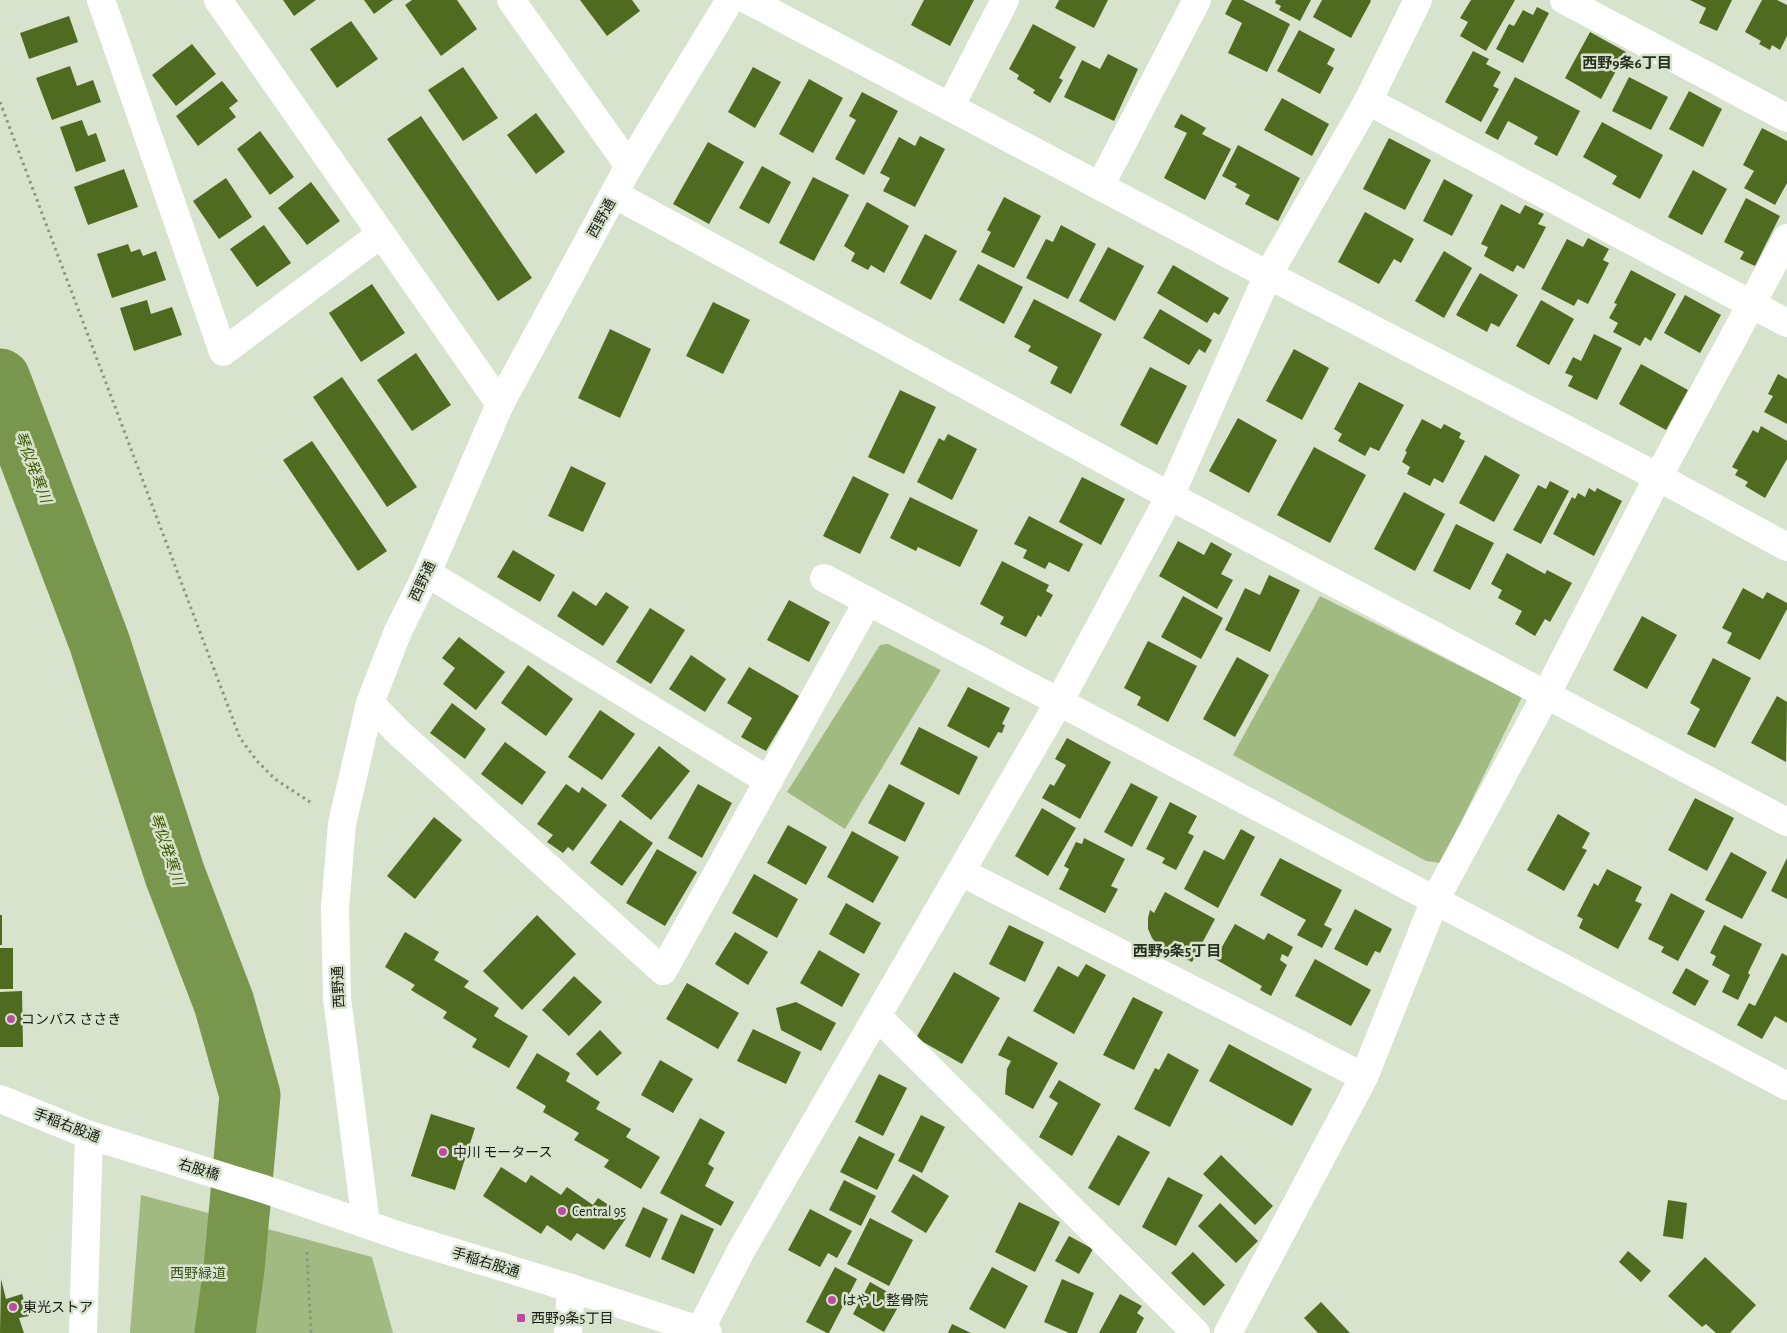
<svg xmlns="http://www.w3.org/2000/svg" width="1787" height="1333" font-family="'Alegreya Sans','Noto Sans JP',sans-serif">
  <rect width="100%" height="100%" fill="#d8e3cd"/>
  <g fill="#a0ba81">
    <polygon points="1320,596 1522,697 1441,863 1426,861 1233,755"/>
    <polygon points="888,644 941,670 845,829 787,792 880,645"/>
    <polygon points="141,1195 372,1257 393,1333 130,1333"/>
  </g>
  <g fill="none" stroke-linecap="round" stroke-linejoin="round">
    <polyline stroke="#78974d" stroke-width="61" points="0,379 99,641 175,875 224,1003 250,1095 234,1269 225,1333"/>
  </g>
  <g fill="#4e6b20">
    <polygon points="283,0 316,0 294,16"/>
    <polygon points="364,0 393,0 374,14"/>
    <polygon points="412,0 457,0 477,29 441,56 405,5"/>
    <polygon points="580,0 632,0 640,11 607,36"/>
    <polygon points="924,0 974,0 950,46 911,25"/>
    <polygon points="1059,0 1108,0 1094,28 1055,8"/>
    <polygon points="1232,0 1243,0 1290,24 1267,72 1228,53 1242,23 1225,14"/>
    <polygon points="1276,0 1311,0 1300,21 1279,10 1281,6 1275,3"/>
    <polygon points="1322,0 1370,0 1371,1 1351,38 1313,17"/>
    <polygon points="1471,0 1515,0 1486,51 1460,36 1468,22 1460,18"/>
    <polygon points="1690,0 1732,0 1717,31 1699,23 1706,8"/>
    <polygon points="1762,0 1777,0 1787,5 1787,36 1780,50 1772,45 1770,50 1759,44 1761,41 1745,32"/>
    <polygon points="1537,7 1549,13 1523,63 1496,49 1509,24 1514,26 1523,10 1533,15"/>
    <polygon points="69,16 78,42 29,59 20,33"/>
    <polygon points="351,21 378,59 337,88 310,49"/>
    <polygon points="1033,24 1076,47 1059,78 1063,80 1050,103 1033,93 1035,90 1017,79 1019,75 1009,69"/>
    <polygon points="1299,30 1335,49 1327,64 1334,68 1320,94 1277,71"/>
    <polygon points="1590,32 1626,52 1601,99 1565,78"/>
    <polygon points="192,44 216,74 176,106 152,75"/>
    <polygon points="1473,51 1489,59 1486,64 1501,72 1493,86 1499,89 1481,122 1445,102"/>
    <polygon points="1108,54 1138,69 1114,121 1064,97 1082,60 1100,69"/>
    <polygon points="70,66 77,86 93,80 101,102 52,120 36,78"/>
    <polygon points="463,67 498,118 463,141 428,90"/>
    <polygon points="753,67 781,82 755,128 728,112"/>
    <polygon points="1515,77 1580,111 1557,156 1534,144 1538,137 1508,121 1498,140 1485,133"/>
    <polygon points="1629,77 1668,97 1651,130 1612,111"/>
    <polygon points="809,79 843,98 813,153 779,134"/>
    <polygon points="222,81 238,101 229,108 236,117 198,146 176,116"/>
    <polygon points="1689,91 1722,109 1703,147 1669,129"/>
    <polygon points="862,92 898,111 864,175 835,159 856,120 849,116"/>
    <polygon points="1282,98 1329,124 1312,156 1264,130"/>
    <polygon points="536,113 565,152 536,174 507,135"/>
    <polygon points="1181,114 1206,128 1202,134 1231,149 1205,200 1164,178 1187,133 1174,127"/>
    <polygon points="421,116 532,278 498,301 387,139"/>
    <polygon points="82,120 88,136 96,133 106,161 76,172 60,127"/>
    <polygon points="1602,122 1663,155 1640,199 1612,184 1617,176 1583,157"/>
    <polygon points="1762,128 1787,141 1787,183 1775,205 1744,188 1754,171 1743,165"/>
    <polygon points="260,131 294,177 270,195 237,149"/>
    <polygon points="920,136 945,149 915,207 883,191 890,178 880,173 899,137 915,146"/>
    <polygon points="1389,138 1431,160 1405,210 1363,189"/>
    <polygon points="708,142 744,162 709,224 673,204"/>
    <polygon points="1238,145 1300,178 1278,221 1245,204 1250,195 1235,187 1237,184 1222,176"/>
    <polygon points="762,166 791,182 769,224 739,208"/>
    <polygon points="124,169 138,207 88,225 74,187"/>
    <polygon points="1693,170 1727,189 1702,235 1668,217"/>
    <polygon points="813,177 849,195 814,261 779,243"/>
    <polygon points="226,178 252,217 219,239 193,201"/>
    <polygon points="1444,179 1473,195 1452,236 1423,221"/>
    <polygon points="311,182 340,221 307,245 278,208"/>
    <polygon points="1004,197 1041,216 1014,268 981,252 991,232 987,230"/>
    <polygon points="1746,198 1780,216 1755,266 1740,259 1744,252 1724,242"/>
    <polygon points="867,202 909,226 884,273 871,265 868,270 851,261 855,253 844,246"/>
    <polygon points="1501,204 1520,214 1525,205 1544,214 1538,224 1546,227 1524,269 1517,265 1513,272 1484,256 1488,247 1481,244"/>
    <polygon points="1365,212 1414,239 1401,263 1394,259 1379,284 1338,262"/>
    <polygon points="264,225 291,263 257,287 230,249"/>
    <polygon points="1061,225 1096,244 1068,299 1026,278 1046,239 1053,242"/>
    <polygon points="925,234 957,251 931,300 900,283"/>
    <polygon points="1588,238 1609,249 1603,260 1609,263 1588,304 1578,299 1574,306 1541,289 1567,239 1583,247"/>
    <polygon points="128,244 131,252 140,249 143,256 156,251 166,280 112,298 97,254"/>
    <polygon points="1108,247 1144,266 1115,321 1079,301"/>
    <polygon points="1444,251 1472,268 1444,318 1415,301"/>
    <polygon points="978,264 1023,287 1004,324 959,300"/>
    <polygon points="1173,265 1229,298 1219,315 1214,312 1207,323 1157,293"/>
    <polygon points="1631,270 1676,294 1651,341 1645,337 1640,346 1613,332 1618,323 1609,318 1617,304 1614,303"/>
    <polygon points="1480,273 1518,295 1499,327 1491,323 1487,332 1456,315"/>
    <polygon points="372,284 405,333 361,362 329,313"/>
    <polygon points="1685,295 1721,315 1700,353 1664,333"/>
    <polygon points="1034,299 1102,334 1071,394 1050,383 1058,367 1028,351 1031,346 1014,337"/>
    <polygon points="147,300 151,314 172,307 182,335 134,351 120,308"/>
    <polygon points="1541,300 1574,319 1549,365 1516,346"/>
    <polygon points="713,302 750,320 723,374 686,356"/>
    <polygon points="1160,309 1212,340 1205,353 1199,349 1189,365 1143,338"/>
    <polygon points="610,329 651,349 620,418 578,398"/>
    <polygon points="1594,334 1622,348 1597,400 1568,386 1573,376 1565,373 1573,357 1581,361"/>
    <polygon points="1294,349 1329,368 1302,420 1266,401"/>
    <polygon points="416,353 451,405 412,431 377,380"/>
    <polygon points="1641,364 1688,390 1666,430 1619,404"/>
    <polygon points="1150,367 1187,386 1157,445 1120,425"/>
    <polygon points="1778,374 1787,379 1787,424 1764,412 1773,396 1768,394"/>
    <polygon points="342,377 417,487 387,507 313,397"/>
    <polygon points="1359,382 1404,405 1379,451 1370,447 1365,456 1338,441 1342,434 1334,429"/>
    <polygon points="900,390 936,407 904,474 868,457"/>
    <polygon points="1238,418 1277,440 1249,493 1209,471"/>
    <polygon points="1422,419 1441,429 1444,424 1461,433 1459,438 1465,441 1443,483 1434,478 1430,486 1407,474 1410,467 1402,462 1407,452 1405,451"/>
    <polygon points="1761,426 1787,441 1787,459 1765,498 1745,486 1748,482 1735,475 1738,470 1732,467 1753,430 1758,433"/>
    <polygon points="948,434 977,449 952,500 917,482 939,438 944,441"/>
    <polygon points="312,441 387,551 358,571 283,460"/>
    <polygon points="1314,447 1366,475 1330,543 1277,515"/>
    <polygon points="1485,455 1520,475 1494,522 1459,503"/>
    <polygon points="571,466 606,483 583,532 548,516"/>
    <polygon points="853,476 889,494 860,554 823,536"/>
    <polygon points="1082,477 1125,499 1101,545 1059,522"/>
    <polygon points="1550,481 1569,491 1541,544 1513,530 1538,485 1546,489"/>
    <polygon points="1589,488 1595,492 1597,488 1622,501 1594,556 1553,534 1572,497 1575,499 1578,493 1585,497"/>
    <polygon points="1404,492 1445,514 1415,571 1374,549"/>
    <polygon points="910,497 978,530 960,567 918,547 916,551 890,538"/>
    <polygon points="1029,516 1083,544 1069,572 1049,562 1045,569 1023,558 1027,550 1014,544"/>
    <polygon points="1456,524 1494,543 1470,590 1433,571"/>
    <polygon points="1178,541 1204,555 1211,542 1232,554 1221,574 1233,580 1217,609 1159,576"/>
    <polygon points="513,550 555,575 540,602 497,577"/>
    <polygon points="1507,553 1545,574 1547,570 1572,583 1550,622 1545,619 1535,636 1515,624 1522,611 1498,598 1502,590 1491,584"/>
    <polygon points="1002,561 1049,585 1046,591 1053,595 1041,617 1038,615 1026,637 1000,624 1004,617 980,604"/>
    <polygon points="1269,575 1300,590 1270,652 1225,630 1245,588 1260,595"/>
    <polygon points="1743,588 1763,599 1767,592 1787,603 1787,609 1760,660 1727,643 1732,633 1722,628"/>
    <polygon points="573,591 596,606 606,592 629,607 603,646 557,616"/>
    <polygon points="1183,596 1223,618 1201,659 1161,637"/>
    <polygon points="789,600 830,622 809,662 767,640"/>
    <polygon points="650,608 685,630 651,684 616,662"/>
    <polygon points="1642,616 1677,635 1647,689 1613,670"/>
    <polygon points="459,637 505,672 476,710 443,684 455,668 442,658"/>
    <polygon points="1148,641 1197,666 1168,722 1137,705 1141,697 1124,688"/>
    <polygon points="691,655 726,679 705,712 669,689"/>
    <polygon points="1237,657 1269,675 1235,737 1203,719"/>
    <polygon points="1713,658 1751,678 1715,748 1687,734 1700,709 1690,703"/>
    <polygon points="528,665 573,699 546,736 501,703"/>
    <polygon points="749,667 799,696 766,751 741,737 752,718 727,703"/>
    <polygon points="968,687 1010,708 1002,724 1005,725 1002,733 998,732 989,748 947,726"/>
    <polygon points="1777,696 1787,702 1786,762 1751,743"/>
    <polygon points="452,703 486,729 465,759 430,733"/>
    <polygon points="600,710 635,734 602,780 568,757"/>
    <polygon points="919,727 978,757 959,795 900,764"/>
    <polygon points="1067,738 1111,762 1080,819 1042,798 1050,784 1054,786 1066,765 1055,759"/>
    <polygon points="505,742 546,772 522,805 481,774"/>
    <polygon points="659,746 690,771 651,820 621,796"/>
    <polygon points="1131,783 1158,797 1132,847 1104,832"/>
    <polygon points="566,784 579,793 582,787 607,805 573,851 568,847 563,853 547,842 553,835 537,824"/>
    <polygon points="698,784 732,803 702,858 668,838"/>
    <polygon points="889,784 925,803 905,842 868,823"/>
    <polygon points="1695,798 1734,818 1707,871 1668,850"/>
    <polygon points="1170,802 1197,816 1188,833 1194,836 1176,870 1162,863 1165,858 1146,849"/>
    <polygon points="1042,808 1076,828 1048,876 1015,856"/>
    <polygon points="1558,814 1590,833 1582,848 1587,850 1564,891 1527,870"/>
    <polygon points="434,817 462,840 415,899 387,876"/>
    <polygon points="620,820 653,843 622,886 590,863"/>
    <polygon points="788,825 827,847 806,885 767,863"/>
    <polygon points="1241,829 1255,837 1218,908 1184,889 1204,850 1224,860"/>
    <polygon points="852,831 899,857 873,903 827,877"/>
    <polygon points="1084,838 1125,859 1111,886 1118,889 1105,913 1059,889 1069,869 1064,866 1076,842 1082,844"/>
    <polygon points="657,849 697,872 665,926 626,903"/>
    <polygon points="1731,852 1767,872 1742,919 1705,900"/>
    <polygon points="1280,858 1342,890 1324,925 1332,929 1322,948 1297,935 1306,920 1260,895"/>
    <polygon points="1787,858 1787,899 1771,891"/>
    <polygon points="1607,869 1642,887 1635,901 1642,904 1618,949 1579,928 1583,919 1577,916 1594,883 1598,886"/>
    <polygon points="754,874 798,899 777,938 732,913"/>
    <polygon points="1165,892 1215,919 1192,962 1157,944 1152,938 1148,929 1148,918 1150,910 1154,913"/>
    <polygon points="1671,893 1705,911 1678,961 1661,952 1664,947 1648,939"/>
    <polygon points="846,903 881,923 864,954 829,934"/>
    <polygon points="1355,909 1392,929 1380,953 1375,951 1367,966 1334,949"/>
    <rect x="0" y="915" width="2" height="30"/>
    <polygon points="537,915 576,954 522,1010 483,971"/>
    <polygon points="1235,924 1264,940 1268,933 1293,947 1288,957 1282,954 1280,960 1287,965 1271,996 1260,990 1262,986 1215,959"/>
    <polygon points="1009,925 1044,942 1025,982 989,964"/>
    <polygon points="1724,925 1762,944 1748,973 1750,975 1738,1000 1722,992 1730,975 1712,965 1716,956 1710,953"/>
    <polygon points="405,932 439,952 434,960 469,981 464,987 499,1008 494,1016 528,1036 509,1068 472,1047 477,1039 443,1018 447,1012 411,990 415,985 385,967"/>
    <polygon points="735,932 768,952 748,985 715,964"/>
    <rect x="0" y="948" width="13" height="41"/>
    <polygon points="819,950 860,974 842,1007 800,983"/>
    <polygon points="1782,953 1787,956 1787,1023 1775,1016 1762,1039 1737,1025 1749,1003 1755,1006"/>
    <polygon points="1315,959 1371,990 1351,1026 1295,996"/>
    <polygon points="1086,964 1106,975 1074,1034 1033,1011 1058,966 1078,977"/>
    <polygon points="1686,968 1709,981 1695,1006 1672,993"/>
    <polygon points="954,972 1000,998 962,1064 916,1038"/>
    <polygon points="574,976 602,1002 569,1036 542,1010"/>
    <polygon points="687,983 739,1013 718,1049 666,1019"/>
    <polygon points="22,991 23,1047 0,1047 0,992"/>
    <polygon points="1133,997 1163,1012 1134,1070 1103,1055"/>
    <polygon points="796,1002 836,1023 821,1051 781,1030 776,1008"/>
    <polygon points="753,1029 801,1052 786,1084 737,1061"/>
    <polygon points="600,1030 622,1053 597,1076 576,1054"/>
    <polygon points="1008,1036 1058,1063 1033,1109 1005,1094 1007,1069 1011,1061 998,1055"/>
    <polygon points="1229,1044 1312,1089 1292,1126 1209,1081"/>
    <polygon points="537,1053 570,1073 566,1081 600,1102 596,1109 631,1129 626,1137 660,1157 641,1189 604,1167 609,1160 574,1140 579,1133 543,1112 546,1106 516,1088"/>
    <polygon points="1168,1053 1199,1070 1170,1127 1134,1109 1155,1068 1159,1070"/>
    <polygon points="660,1060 693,1079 673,1113 641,1095"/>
    <polygon points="879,1074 907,1088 883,1136 855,1122"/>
    <polygon points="1059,1080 1101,1104 1072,1156 1039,1137 1058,1103 1049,1097"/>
    <polygon points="431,1114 475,1128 455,1190 411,1176"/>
    <polygon points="921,1115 945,1127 922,1173 898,1161"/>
    <polygon points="700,1118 725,1132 708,1164 714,1168 705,1186 734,1202 721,1226 660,1193"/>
    <polygon points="1118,1135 1150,1152 1119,1206 1088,1188"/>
    <polygon points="859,1136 895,1154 877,1190 840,1172"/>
    <polygon points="1221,1155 1273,1206 1255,1225 1203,1174"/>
    <polygon points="501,1167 526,1183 531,1175 561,1195 567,1187 593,1205 598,1198 627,1217 604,1250 577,1233 571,1241 547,1225 541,1234 483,1196"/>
    <polygon points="913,1174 949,1196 926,1233 891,1212"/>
    <polygon points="1168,1177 1203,1195 1176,1246 1142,1227"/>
    <polygon points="844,1180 876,1196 861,1226 829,1210"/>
    <polygon points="1668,1200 1687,1203 1683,1239 1663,1236"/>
    <polygon points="1019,1202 1060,1222 1035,1272 995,1252"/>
    <polygon points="1220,1203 1258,1241 1236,1263 1198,1226"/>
    <polygon points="643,1207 668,1219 650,1258 625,1246"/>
    <polygon points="810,1209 852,1231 837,1258 828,1253 820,1267 788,1250"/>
    <polygon points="681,1214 714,1229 694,1274 661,1259"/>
    <polygon points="870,1218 913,1240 889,1286 847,1264"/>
    <polygon points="1069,1236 1093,1249 1079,1274 1055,1261"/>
    <polygon points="1628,1251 1651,1271 1641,1282 1619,1262"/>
    <polygon points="1193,1252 1225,1285 1204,1306 1171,1273"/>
    <polygon points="1705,1257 1756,1305 1730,1333 1716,1333 1706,1324 1702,1327 1668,1296"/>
    <polygon points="835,1267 857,1279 829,1333 827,1333 806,1322"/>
    <polygon points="992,1267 1028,1286 1005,1329 969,1309"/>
    <polygon points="1,1279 6,1299 22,1294 29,1316 19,1318 24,1333 0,1333"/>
    <polygon points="1062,1279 1094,1293 1077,1333 1069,1333 1044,1322"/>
    <polygon points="870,1282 902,1300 884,1332 853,1314"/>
    <polygon points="1120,1294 1142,1306 1137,1313 1144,1318 1136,1333 1099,1333"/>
    <polygon points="1321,1302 1350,1333 1318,1333 1304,1318"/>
    <polygon points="952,1324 971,1333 948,1333"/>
  </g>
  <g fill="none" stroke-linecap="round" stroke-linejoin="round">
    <g stroke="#8b9483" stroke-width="3" stroke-dasharray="2.5 4" stroke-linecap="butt">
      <polyline points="0,102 240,738 257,761 275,779 310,802"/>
      <polyline points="307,1252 311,1333"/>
    </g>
    <g stroke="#fff" stroke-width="28">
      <polyline points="101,0 223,352 381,234"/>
      <polyline points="218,0 500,404"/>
      <polyline points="511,0 629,166"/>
      <polyline points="748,0 1268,275 1658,477 1787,547"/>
      <polyline points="1564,0 1787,118"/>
      <polyline points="1368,101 1787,323"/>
      <polyline points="950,107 1005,0"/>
      <polyline points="1100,186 1197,0"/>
      <polyline points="614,194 1170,496 1787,822"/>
      <polyline points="427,573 769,781"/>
      <polyline points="824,578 1787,1086"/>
      <polyline points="370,703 398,732 663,971 868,601"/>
      <polyline points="961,872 1364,1077"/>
      <polyline points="877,1016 1196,1333"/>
      <polyline points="700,1330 742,1249 1059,702 1170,496 1268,275 1368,101 1418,0"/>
      <polyline points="83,1333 89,1135"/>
      <polyline points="568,1333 571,1288"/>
      <polyline points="1228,1333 1364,1077 1435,900 1546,695 1658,477 1787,238"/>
    </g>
    <g stroke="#fff" stroke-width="28">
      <polyline points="0,1099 89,1135 264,1189 403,1237 571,1288 708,1333"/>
      <polyline points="366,1224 337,998 335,908 342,824 370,703 398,631 427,573 500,404 629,166 730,0"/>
    </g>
  </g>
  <g fill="#bf4aa3" stroke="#d8e3cd" stroke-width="2">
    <circle cx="11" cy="1019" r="5"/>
    <circle cx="443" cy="1152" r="5"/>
    <circle cx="562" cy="1211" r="5"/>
    <circle cx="832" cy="1300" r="5"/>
    <circle cx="13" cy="1307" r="5"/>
    <rect x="516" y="1313" width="10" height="10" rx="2.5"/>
  </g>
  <g text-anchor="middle" stroke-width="5" stroke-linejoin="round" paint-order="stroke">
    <g font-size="14" fill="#161a12" stroke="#d8e3cd">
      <text transform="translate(601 218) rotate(-61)" y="5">西野通</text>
      <text transform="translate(422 581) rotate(-65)" y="5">西野通</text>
      <text transform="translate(338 987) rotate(-93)" y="5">西野通</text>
      <text transform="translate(67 1125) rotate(21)" y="5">手稲右股通</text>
      <text transform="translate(199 1169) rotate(17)" y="5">右股橋</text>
      <text transform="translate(486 1262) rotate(17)" y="5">手稲右股通</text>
    </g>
    <g font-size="14" fill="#161a12" stroke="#d8e3cd" text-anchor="start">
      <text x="21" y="1024">コンパス ささき</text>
      <text x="453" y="1157">中川 モータース</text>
      <text x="572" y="1216">Central 95</text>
      <text x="842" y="1305">はやし 整骨院</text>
      <text x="23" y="1312">東光ストア</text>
      <text x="531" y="1323">西野9条5丁目</text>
    </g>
    <g font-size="14" fill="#3c511c" stroke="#d8e3cd">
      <text x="198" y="1278">西野緑道</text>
    </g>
    <g font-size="15" font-weight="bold" fill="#293120" stroke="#d8e3cd">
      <text x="1627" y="68">西野9条6丁目</text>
      <text x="1177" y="956">西野9条5丁目</text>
    </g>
    <g font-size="15" font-style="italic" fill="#3b5801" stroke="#d8e3cd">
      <text transform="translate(33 467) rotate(69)" y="5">琴似発寒川</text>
      <text transform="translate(167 849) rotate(71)" y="5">琴似発寒川</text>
    </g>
  </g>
</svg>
